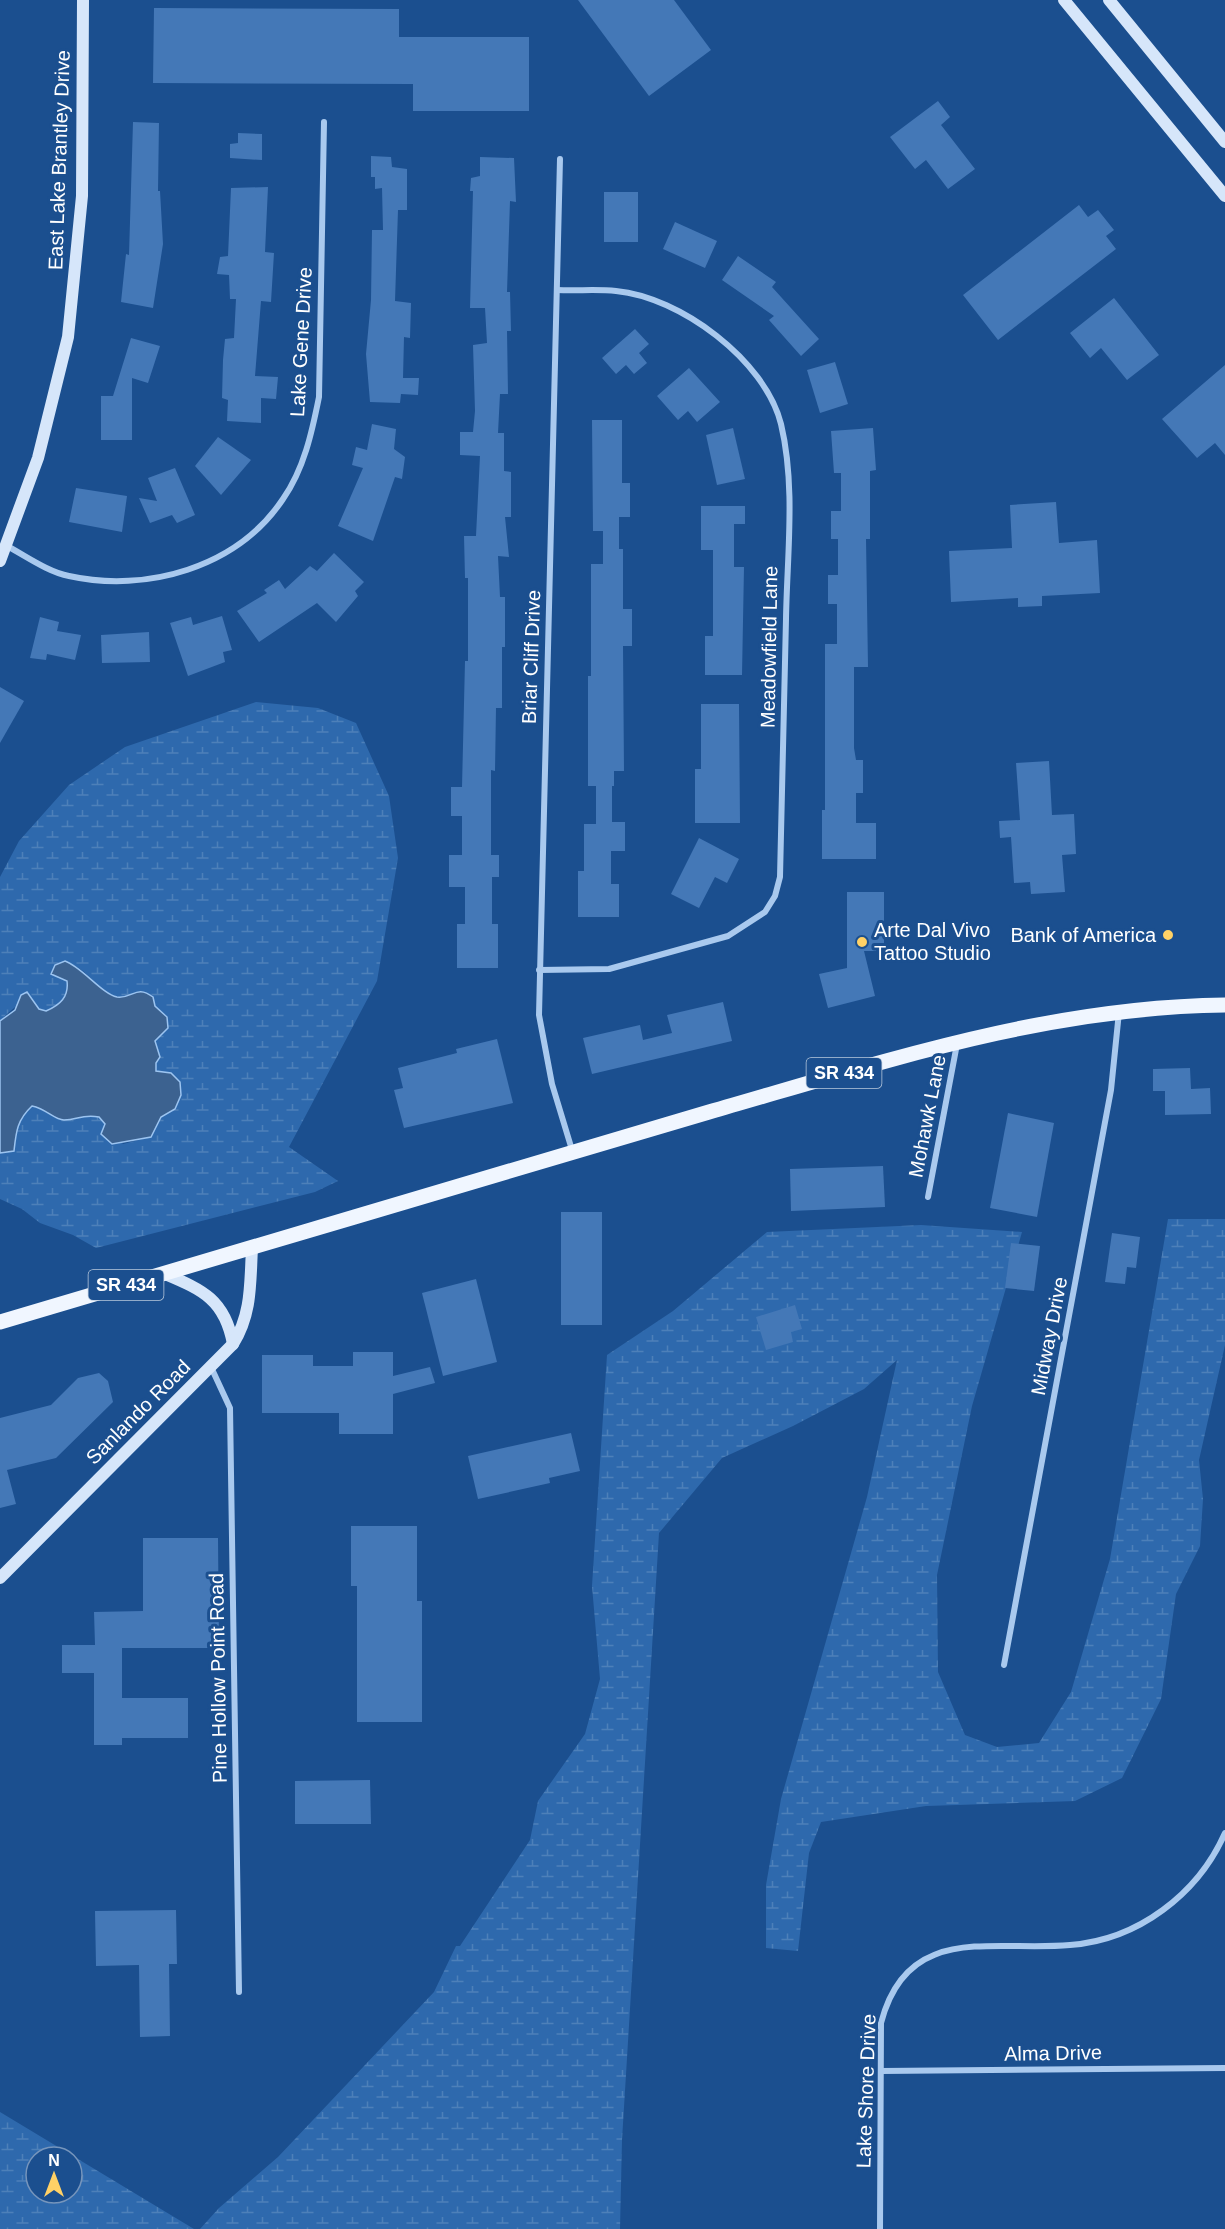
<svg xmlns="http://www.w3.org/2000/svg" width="1225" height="2229" font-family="Arial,sans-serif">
  <defs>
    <pattern id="wetland-marsh" width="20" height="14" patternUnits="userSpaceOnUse" patternTransform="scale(1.5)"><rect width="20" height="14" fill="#2e69ad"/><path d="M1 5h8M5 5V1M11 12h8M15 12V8" fill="none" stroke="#4d80b9"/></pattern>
  </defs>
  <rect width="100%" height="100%" fill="#1b4f8f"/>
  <g fill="url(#wetland-marsh)" fill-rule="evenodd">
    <path d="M256,702L318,708L356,723L389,796L398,858L377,981L289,1147L338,1181L315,1192L96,1248L73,1235L40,1223L22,1209L0,1199V1153L14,1151C16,1131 17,1120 32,1106L46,1109L53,1117L64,1120L84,1115L99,1117L123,1144L151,1137L161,1117L175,1109L181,1095L171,1074L156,1071V1063L160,1056L155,1041L167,1017C155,1007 144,1001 129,997C124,996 119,998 115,996C92,988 81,955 55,965L58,978L67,981C69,997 60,1005 46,1011L39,1009L32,998C20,1001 9,1012 0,1021V877L19,841L69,785L125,747Z"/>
    <polygon points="1168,1219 1225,1219 1225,1345 1199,1460 1203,1499 1200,1546 1176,1594 1161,1699 1122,1778 1075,1801 926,1806 821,1822 809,1853 798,1951 766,1948 766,1885 781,1799 867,1497 897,1360 864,1389 793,1426 722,1458 659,1533 622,2140 620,2229 200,2229 219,2208 278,2157 434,1992 456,1946 460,1946 530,1840 538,1801 585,1734 600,1679 592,1586 607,1355 673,1311 767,1232 921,1225 1022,1232 972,1406 937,1575 938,1672 965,1735 997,1747 1039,1743 1071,1692 1110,1559"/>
    <path d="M0,2112L194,2229H0ZM36,2157H72V2193H36Z"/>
  </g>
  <path fill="#3c6290" stroke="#9cc4f0" stroke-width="1.5" d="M65,961C82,967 102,994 117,997C133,999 136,984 153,997L155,1006L167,1017L168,1028L155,1041L160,1057L156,1063V1071L171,1073L180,1082L181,1095L175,1109L161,1117L151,1137L112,1144L101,1134L105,1124L99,1117C81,1114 78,1120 64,1120C54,1120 47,1109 32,1106C17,1120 16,1132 14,1151L0,1153V1021L15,1010L21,995L27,992L39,1009L46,1011C60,1005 69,997 67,981L51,974L55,965Z"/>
  <g fill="#4478b7">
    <polygon points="578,0 674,0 711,50 649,96"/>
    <polygon points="154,8 399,9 399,37 529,37 529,111 413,111 413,84 153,83"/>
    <polygon points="938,101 950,117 941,125 975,169 948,189 926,160 915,169 890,137"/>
    <polygon points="133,122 159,123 158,191 160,191 163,244 153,308 121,302 126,254 129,255"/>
    <polygon points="238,133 262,134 262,160 230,158 230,144 238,143"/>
    <polygon points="371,156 391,157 392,167 407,169 407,210 398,210 395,301 411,303 410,338 404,337 403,378 419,378 418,395 401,394 400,403 370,402 366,354 371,300 372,230 383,230 382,188 375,189 375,177 371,177"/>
    <polygon points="480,157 514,158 516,202 510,201 507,292 510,292 511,331 507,331 508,394 500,394 498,433 504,433 504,471 511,472 511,517 505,517 509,557 498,556 500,597 505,597 505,647 502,647 502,708 496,708 495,771 491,770 491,855 499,855 499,877 492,877 492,924 498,924 498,968 457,968 457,924 465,924 465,887 449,887 449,855 462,855 462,816 451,816 451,787 462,787 465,661 468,661 468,578 465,578 464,536 476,536 480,456 460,455 460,432 473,432 475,411 473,345 487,343 485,308 470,308 473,191 470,191 471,178 480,176"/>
    <polygon points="268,187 265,252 274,253 271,302 261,301 255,376 278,377 276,399 261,398 261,423 227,421 228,400 222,398 223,360 225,339 234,338 236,299 230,299 229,275 217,274 220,257 228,256 231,188"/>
    <rect x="604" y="192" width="34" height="50"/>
    <polygon points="1079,205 1088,217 1098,210 1114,230 1106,236 1116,249 998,340 963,295"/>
    <polygon points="675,222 717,241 705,268 663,249"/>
    <polygon points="738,256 776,282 772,287 819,339 801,356 769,320 774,316 722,280"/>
    <polygon points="1114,298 1159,355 1127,380 1101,348 1090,358 1070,333"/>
    <polygon points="635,329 649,344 639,353 647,363 634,374 626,365 616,374 602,358"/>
    <polygon points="131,338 160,346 148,383 132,378 132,440 101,440 101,396 113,396"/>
    <polygon points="835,362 848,404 820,413 807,370"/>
    <polygon points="1225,365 1225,455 1215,443 1197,458 1162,419"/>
    <polygon points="689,368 720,402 697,422 688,411 678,420 657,396"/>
    <polygon points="592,420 622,420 622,483 630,483 630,517 619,517 619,549 623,549 623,609 632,609 632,646 623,646 624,771 614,771 614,786 612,786 612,822 625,822 625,851 611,851 611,884 619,884 619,917 578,917 578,871 584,871 584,824 596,824 596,786 588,786 588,676 591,676 591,564 603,564 603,531 593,531"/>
    <polygon points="372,424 396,429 394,449 405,457 402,479 395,477 373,541 338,526 363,468 352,465 356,447 367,450"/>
    <polygon points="733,428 745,479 717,485 706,435"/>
    <polygon points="873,428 876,470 870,471 870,539 866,539 868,667 854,667 854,748 856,760 863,760 863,793 856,793 856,823 876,823 876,859 822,859 822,810 825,810 825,644 837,644 837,604 828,604 828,575 838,575 838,539 831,539 831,511 841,511 841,473 834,473 831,431"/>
    <polygon points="218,437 251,460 221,495 195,466"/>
    <polygon points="175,468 195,515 177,523 172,515 150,523 139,498 157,501 148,478"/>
    <polygon points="76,488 127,496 122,532 69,522"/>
    <polygon points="1056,502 1059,543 1097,540 1100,593 1042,596 1042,606 1018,607 1018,598 951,602 949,551 1012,548 1010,505"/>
    <polygon points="701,506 745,506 745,524 734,524 734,567 744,567 742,675 705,675 705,636 713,636 713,550 701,550"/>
    <polygon points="334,553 364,582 355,591 358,596 336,622 317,603 259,642 237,611 267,593 264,590 279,580 285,589 310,566 317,571"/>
    <polygon points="222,616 232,650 223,652 225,662 188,676 170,623 191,617 193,625"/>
    <polygon points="40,617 59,622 57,631 81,635 75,660 47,654 46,660 30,658"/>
    <polygon points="149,632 150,662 102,663 101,635"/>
    <polygon points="0,687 24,701 0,743"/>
    <polygon points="701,704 739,704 740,823 695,823 695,769 701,769"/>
    <polygon points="1049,761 1052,815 1074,814 1076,854 1062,855 1065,892 1031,894 1030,882 1014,883 1011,837 1000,838 999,821 1020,820 1016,763"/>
    <polygon points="699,838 739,859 727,883 715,877 699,908 671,894"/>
    <polygon points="847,892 884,892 884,951 864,951 875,996 828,1008 819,974 847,968"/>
    <polygon points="723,1002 732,1041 592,1074 583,1038 640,1025 643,1040 672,1033 667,1015"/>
    <polygon points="497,1039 513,1103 404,1128 394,1090 403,1088 398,1068 457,1053 456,1049"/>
    <polygon points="1190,1068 1191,1089 1210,1088 1211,1114 1165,1115 1165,1091 1153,1091 1153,1069"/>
    <polygon points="1008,1113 1054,1123 1037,1217 990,1208"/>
    <polygon points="883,1166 885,1207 791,1211 790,1169"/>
    <rect x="561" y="1212" width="41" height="113"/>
    <polygon points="1112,1233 1140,1237 1136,1268 1127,1267 1125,1284 1105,1282"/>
    <polygon points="1011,1243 1040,1246 1034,1291 1005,1288"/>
    <polygon points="476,1279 497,1362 443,1376 422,1293"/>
    <polygon points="795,1305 802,1329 791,1332 793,1342 766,1350 756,1317"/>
    <polygon points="353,1352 393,1352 393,1376 430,1367 435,1383 393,1394 393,1434 339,1434 339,1413 262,1413 262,1355 313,1355 313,1366 353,1366"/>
    <polygon points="99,1373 108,1381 113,1402 56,1458 7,1470 16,1504 0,1508 0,1418 51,1405 78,1378"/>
    <polygon points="571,1433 580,1471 549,1478 550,1483 478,1499 468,1456"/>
    <polygon points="351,1526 417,1526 417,1601 422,1601 422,1722 357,1722 357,1586 351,1586"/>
    <polygon points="143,1538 218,1538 219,1648 122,1648 122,1698 188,1698 188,1738 122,1738 122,1745 94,1745 94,1673 62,1673 62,1645 95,1645 94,1612 143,1611"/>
    <polygon points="370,1780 371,1824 295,1824 295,1781"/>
    <polygon points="176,1910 177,1964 169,1964 170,2036 140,2037 139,1965 96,1966 95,1911"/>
  </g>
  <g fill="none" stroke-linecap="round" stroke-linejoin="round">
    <g stroke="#a9c9ee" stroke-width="6">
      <polyline points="560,159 539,1015 552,1084 572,1150"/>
      <path d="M7,546C26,556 48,572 69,576C146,593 237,568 283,499C304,469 312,432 319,397L324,122"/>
      <path d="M539,970L609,969L728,936L765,912L775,896L780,877C782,791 784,705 786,619C787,555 796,487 781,424C765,360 680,297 616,291C597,289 577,291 557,290"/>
      <polyline points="928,1197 957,1044"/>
      <polyline points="211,1367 230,1408 239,1992"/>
      <polyline points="1004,1665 1111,1090 1119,1012"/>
      <polyline points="881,2071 1225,2068"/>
      <path d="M880,2229L881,2023C907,1922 993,1952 1070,1945C1138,1940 1198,1894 1225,1833"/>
    </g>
    <g stroke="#d6e6fa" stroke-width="12">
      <polyline points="1064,0 1225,196"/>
      <polyline points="1109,0 1225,142"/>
      <polyline points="0,561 38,458 68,337 82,196 83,0"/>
      <path d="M165,1274C203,1290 225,1300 233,1344"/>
      <path d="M0,1578L233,1344C252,1314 250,1283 252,1248"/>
    </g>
    <path stroke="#f0f6ff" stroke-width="15" d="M0,1322C237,1254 472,1180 709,1112C880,1063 1045,1007 1225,1005"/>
  </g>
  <g fill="#ffd166" stroke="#1b4f8f" stroke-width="2">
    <circle cx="1168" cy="935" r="6"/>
    <circle cx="862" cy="942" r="6"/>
  </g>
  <g text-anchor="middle" stroke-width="6" stroke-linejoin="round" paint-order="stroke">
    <g fill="#1b4f8f" stroke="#bbcadd" stroke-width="1.5">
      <rect x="806.5" y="1058" width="75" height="30" rx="4.5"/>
      <rect x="88.5" y="1270" width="75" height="30" rx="4.5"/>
    </g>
    <g font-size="18" font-weight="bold" fill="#fff">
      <text x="844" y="1079">SR 434</text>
      <text x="126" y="1291">SR 434</text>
    </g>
    <g font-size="20" fill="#fff" stroke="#1b4f8f">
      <text transform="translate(59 160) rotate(-88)" y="7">East Lake Brantley Drive</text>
      <text transform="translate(301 342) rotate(-87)" y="7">Lake Gene Drive</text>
      <text transform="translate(769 647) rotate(-89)" y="7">Meadowfield Lane</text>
      <text transform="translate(531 657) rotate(-88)" y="7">Briar Cliff Drive</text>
      <text transform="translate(927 1116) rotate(-79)" y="7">Mohawk Lane</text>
      <text transform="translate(1049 1336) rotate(-79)" y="7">Midway Drive</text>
      <text transform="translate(138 1412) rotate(-45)" y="7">Sanlando Road</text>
      <text transform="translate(218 1678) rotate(-91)" y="7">Pine Hollow Point Road</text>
      <text transform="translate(1053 2053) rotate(-1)" y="7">Alma Drive</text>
      <text transform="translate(866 2091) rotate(-88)" y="7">Lake Shore Drive</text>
    </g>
    <g font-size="20" fill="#fff" stroke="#1b4f8f" text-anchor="start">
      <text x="874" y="937">Arte Dal Vivo<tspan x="874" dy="23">Tattoo Studio</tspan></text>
      <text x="1156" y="942" text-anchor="end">Bank of America</text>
    </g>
  </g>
  <g transform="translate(54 2175)"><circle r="28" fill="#1b4f8f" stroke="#7695bc" stroke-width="1.5"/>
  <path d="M0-4.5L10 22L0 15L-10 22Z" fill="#ffd166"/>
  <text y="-9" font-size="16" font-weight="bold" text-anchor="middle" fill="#ffffff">N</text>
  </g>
</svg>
